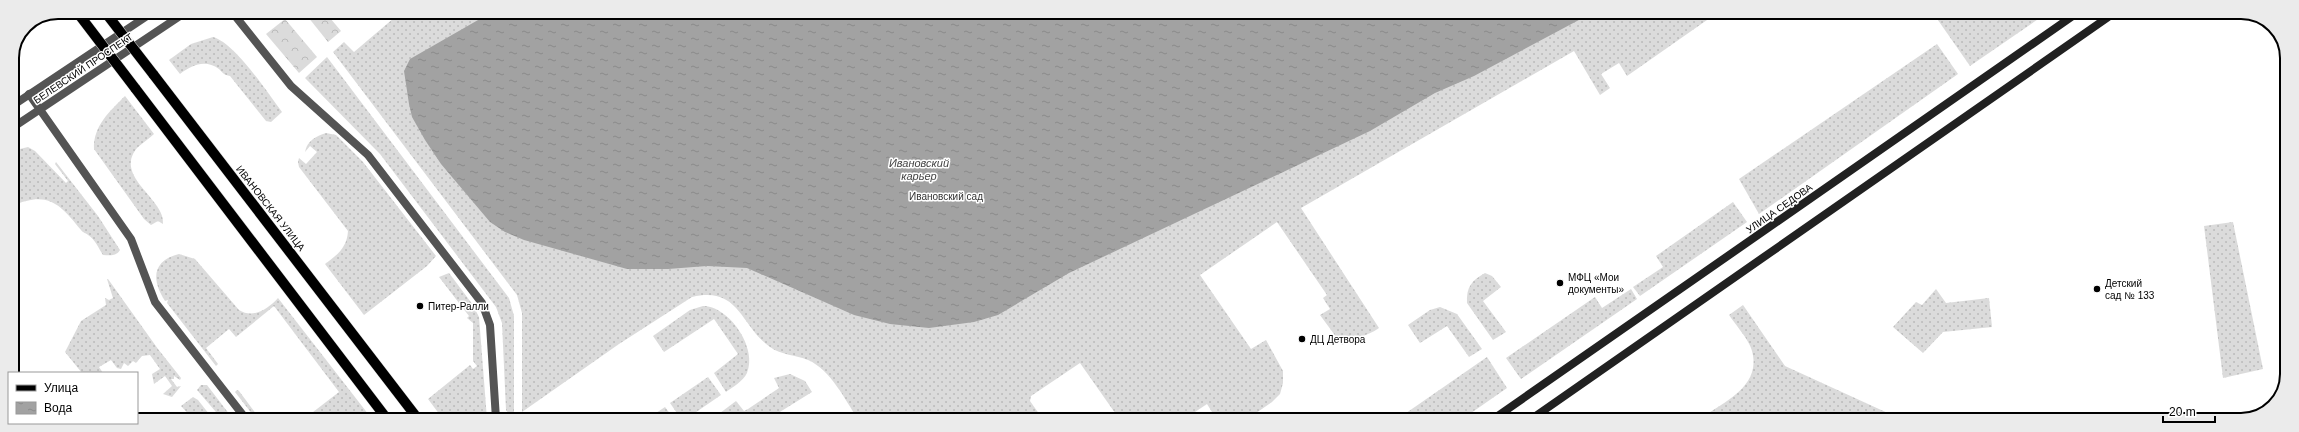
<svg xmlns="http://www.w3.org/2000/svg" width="2299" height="432" font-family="Arial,sans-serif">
  <defs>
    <pattern id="grass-dots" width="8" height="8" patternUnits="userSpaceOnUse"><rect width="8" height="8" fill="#dbdbdb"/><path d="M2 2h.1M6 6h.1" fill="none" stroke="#bababa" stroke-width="1.8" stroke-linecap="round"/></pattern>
    <pattern id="forest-crowns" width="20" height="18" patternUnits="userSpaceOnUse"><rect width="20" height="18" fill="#dbdbdb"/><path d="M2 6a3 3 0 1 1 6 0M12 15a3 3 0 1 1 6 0" fill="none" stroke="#bababa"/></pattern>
    <pattern id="water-ripples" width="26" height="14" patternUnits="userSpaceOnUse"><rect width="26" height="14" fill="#a2a2a2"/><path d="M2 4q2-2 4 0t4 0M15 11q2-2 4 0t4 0" fill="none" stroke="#8a8a8a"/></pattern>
  </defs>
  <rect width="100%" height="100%" fill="#fff"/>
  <g fill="url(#grass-dots)">
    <path d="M401,12L1717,13L1627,76L1619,63L1601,74L1610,88L1600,95L1574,51L1301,208L1379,328C1367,337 1353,337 1342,345L1320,315L1330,309L1323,298L1327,295L1277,222L1200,275L1251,349L1266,340L1283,371V383L1280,394L1272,402L1246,420H1217L1207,404L1183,420H1120L1080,363L1031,396L1030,401L1042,418L1046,420L858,419C845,400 831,370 808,360C796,355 781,355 770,347C740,326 740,286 692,297L619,344L522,412V313L517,295L333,52L344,42L354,52Z"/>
    <polygon points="1933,13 2047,13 1970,66"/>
    <path d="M213,37C235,43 267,92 282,112L271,122L266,121L230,76C224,75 223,73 219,69C205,59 192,65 180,74L169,60L191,44Z"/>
    <polygon points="1937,44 1958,74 1759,214 1739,179"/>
    <polygon points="327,57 509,298 514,316 514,415 509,414 506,410 502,323 496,307 380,154 305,78"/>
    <path d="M125,96L154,134C149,139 142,143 137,148C113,177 166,199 163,224L158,221L151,225L144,219L94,149C93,126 110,111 125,96Z"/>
    <path d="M326,133L336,135L363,162L436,256L427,266L364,315L325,264C337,255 347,248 348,231L299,167L298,162L299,158L306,164L317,152L310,146L305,152C307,141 316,136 326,133Z"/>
    <path d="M28,147L35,151L66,183L68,181L55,164L56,162L98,216L120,250C116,257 109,255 103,255C99,249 95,239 88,235C86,233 83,233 81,230C60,204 48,190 12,206V151Z"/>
    <polygon points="1733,202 1747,222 1640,296 1633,287 1663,267 1656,256"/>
    <polygon points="2233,222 2263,369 2223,378 2204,226"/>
    <path d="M179,254L195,259L239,310C253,319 268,309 278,298L372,419H304L339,392L274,306L236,337L229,329L206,348L218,364L216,366L167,303L168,300L165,301C152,281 151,261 179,254Z"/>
    <polygon points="449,273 473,305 479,317 487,419 443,419 428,399 470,365 473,369 477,366 473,361 473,323 467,318 469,316 439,277"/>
    <path d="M1485,273L1492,276L1501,287L1483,301L1506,332L1493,340L1467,303C1466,287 1472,280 1485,273Z"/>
    <polygon points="107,279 108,279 158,349 181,378 180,380 174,376 174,379 171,379 177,387 181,386 172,397 163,394 172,386 165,376 154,384 152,374 160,369 150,355 142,356 136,363 133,361 128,366 124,363 121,369 117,368 111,360 99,367 103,373 82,373 65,352 81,321 106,305 105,298 109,300 113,298"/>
    <polygon points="1631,289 1637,299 1521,379 1506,358 1595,297 1602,308"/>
    <polygon points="1936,289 1946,303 1989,298 1992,327 1943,332 1923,353 1893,327 1916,302 1922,305"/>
    <path d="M1743,305L1785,366L1903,420H1698C1722,403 1762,387 1752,351C1750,341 1735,324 1729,315Z"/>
    <path d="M703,306C729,306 758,348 747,373C743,381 733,387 726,392L714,373L738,354L714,319L664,352L653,336L690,310Z"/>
    <polygon points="1440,307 1457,314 1482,349 1469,357 1447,326 1420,343 1408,325 1430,310"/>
    <polygon points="1487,357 1507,388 1461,420 1396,420"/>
    <polygon points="790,374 805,381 812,392 775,415 778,419 712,419 736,401 744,411 748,409 779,388 774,378"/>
    <polygon points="708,377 721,395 686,419 681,419 670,403"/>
    <polygon points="201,385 207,385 233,419 222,419 197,390"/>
    <polygon points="237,390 239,391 260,419 256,419 235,392"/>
    <polygon points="193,397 198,400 213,419 193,419 181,406"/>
    <polygon points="665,407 674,419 647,419"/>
  </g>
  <g fill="url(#forest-crowns)">
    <polygon points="304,12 325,12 341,31 328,42"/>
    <polygon points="285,19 317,57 299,73 266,34"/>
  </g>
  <polygon fill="url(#water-ripples)" points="492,12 1592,13 1474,76 1435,93 1370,131 1069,273 998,315 974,322 929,328 890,324 854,315 747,268 707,266 668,269 627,269 524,240 505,232 490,222 441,164 425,140 412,117 409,104 404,71 410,59"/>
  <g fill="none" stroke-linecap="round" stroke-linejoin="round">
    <defs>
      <g id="primary">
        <polyline points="153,74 418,419"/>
        <polyline points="135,88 387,419"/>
      </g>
    </defs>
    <use href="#primary" stroke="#dbdbdb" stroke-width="11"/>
    <g stroke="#545454" stroke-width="8">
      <polyline points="232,12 291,86 368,155 482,303 490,325 496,419"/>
      <polyline points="29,94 131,239 155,302 246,419"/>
      <polyline points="12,106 153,12"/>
      <polyline points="12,128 186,12"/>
    </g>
    <g stroke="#212121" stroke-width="8">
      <polyline points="1492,420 2077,13"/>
      <polyline points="1530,420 2114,13"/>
    </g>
    <use href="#primary" stroke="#000" stroke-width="10"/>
    <defs>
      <g id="primary-bridge">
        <polyline points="77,12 135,88"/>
        <polyline points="105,12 153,74"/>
      </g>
    </defs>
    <use href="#primary-bridge" stroke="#dbdbdb" stroke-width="11" stroke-linecap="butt"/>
    <use href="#primary-bridge" stroke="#000" stroke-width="10"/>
  </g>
  <g fill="#000" stroke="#fff" stroke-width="1.5">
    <circle cx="1560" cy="283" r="4"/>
    <circle cx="2097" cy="289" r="4"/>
    <circle cx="420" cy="306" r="4"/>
    <circle cx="1302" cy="339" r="4"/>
  </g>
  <g text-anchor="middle" stroke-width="3" stroke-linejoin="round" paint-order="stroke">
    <g font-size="10" fill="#000" stroke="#fff">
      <text transform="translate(83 68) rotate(-34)" y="4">БЕЛЕВСКИЙ ПРОСПЕКТ</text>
      <text transform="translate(271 208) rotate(52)" y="4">ИВАНОВСКАЯ УЛИЦА</text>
      <text transform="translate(1779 208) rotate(-35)" y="4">УЛИЦА СЕДОВА</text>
    </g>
    <g font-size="10" fill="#323232" stroke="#fff">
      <text x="946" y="200">Ивановский сад</text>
    </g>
    <g font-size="10" fill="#000" stroke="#fff" text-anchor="start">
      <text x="1568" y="281">МФЦ «Мои<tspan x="1568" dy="12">документы»</tspan></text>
      <text x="2105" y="287">Детский<tspan x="2105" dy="12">сад № 133</tspan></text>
      <text x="428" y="310">Питер-Ралли</text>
      <text x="1310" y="343">ДЦ Детвора</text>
    </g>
    <g font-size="11" font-style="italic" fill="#434343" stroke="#fff">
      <text x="919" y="167">Ивановский<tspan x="919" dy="13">карьер</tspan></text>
    </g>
  </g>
  <path d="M0 0H2299V432H0ZM58 19H2241A39 39 0 0 1 2280 58V374A39 39 0 0 1 2241 413H58A39 39 0 0 1 19 374V58A39 39 0 0 1 58 19Z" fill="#ebebeb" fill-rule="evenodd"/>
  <path fill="none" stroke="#000" stroke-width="2" d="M58 19H2241A39 39 0 0 1 2280 58V374A39 39 0 0 1 2241 413H58A39 39 0 0 1 19 374V58A39 39 0 0 1 58 19Z"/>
  <rect x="8" y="372" width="130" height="52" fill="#ffffff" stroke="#999999"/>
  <rect x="16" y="385" width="20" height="6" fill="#000000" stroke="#999999"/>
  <text x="44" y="392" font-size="12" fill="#000000">Улица</text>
  <rect x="16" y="402" width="20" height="12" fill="url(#water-ripples)" stroke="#999999"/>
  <text x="44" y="412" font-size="12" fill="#000000">Вода</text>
  <path d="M2163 416v6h52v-6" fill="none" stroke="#000000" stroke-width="2"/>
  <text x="2169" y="416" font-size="12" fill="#000000" stroke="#ffffff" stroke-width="3" paint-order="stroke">20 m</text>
</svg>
